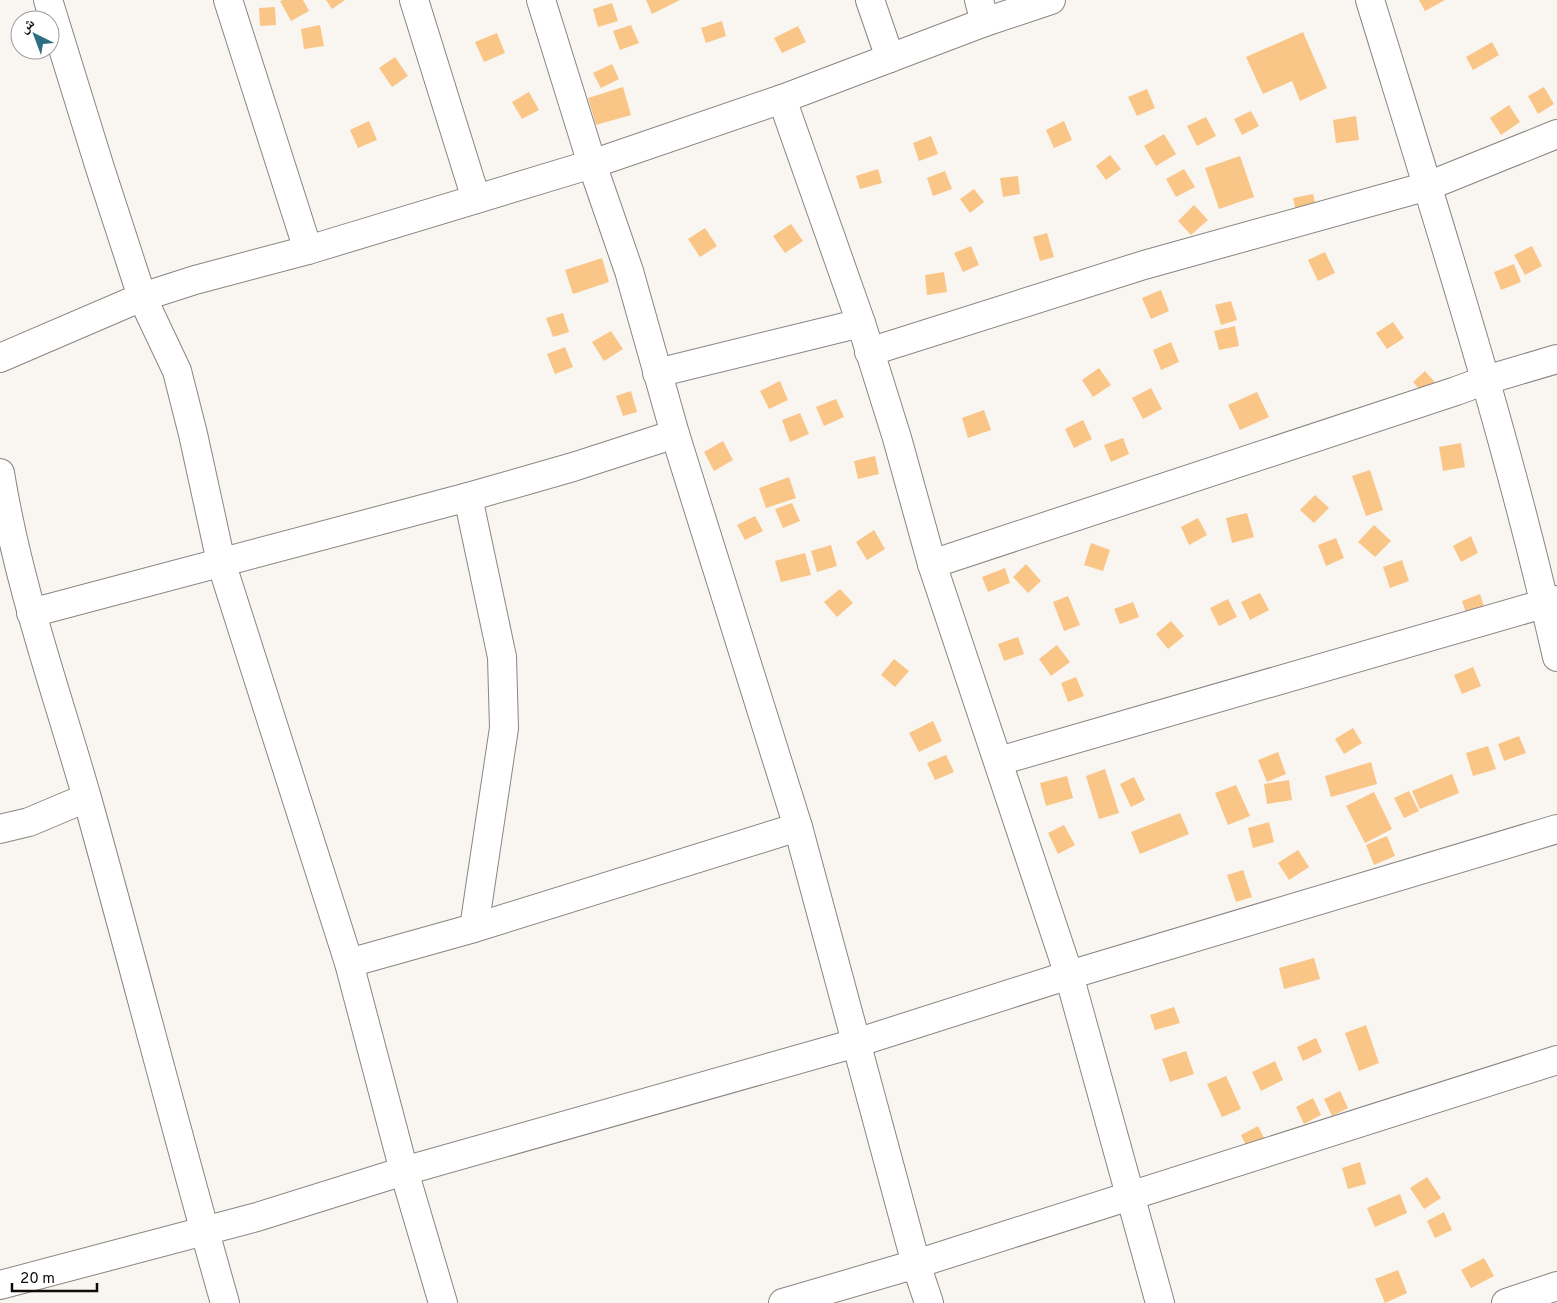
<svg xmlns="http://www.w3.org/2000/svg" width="1557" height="1303" font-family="Overpass,'Noto Naskh Arabic',sans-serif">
  <rect width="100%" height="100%" fill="#f9f5f1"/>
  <g fill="#fac687">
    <polygon points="283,0 303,0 309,11 291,21 280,1"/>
    <polygon points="326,0 345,0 332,9"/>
    <polygon points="646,0 680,0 652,14"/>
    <polygon points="1419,0 1445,0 1425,11"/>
    <polygon points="612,3 618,21 598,27 593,9"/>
    <polygon points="275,7 276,25 260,26 259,8"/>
    <polygon points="722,21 726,36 706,43 701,28"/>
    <polygon points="320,25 324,46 304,49 301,29"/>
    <polygon points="631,25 639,43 620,50 613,31"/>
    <polygon points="798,26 806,42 782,53 774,38"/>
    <polygon points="1303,32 1327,88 1300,101 1292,81 1263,94 1246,57"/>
    <polygon points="497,33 505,53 484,62 475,42"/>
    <polygon points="1492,42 1499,55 1473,70 1466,57"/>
    <polygon points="395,57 408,76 392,87 379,68"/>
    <polygon points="612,64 619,79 601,88 593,73"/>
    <polygon points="623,87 631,115 596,125 588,98"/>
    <polygon points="1544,87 1554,104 1538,114 1528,96"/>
    <polygon points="1147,89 1155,108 1137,116 1128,97"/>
    <polygon points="529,92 539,110 522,119 512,102"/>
    <polygon points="1509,105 1520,122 1501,135 1490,118"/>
    <polygon points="1251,111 1259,126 1242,135 1234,119"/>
    <polygon points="1356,116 1359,140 1336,143 1333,120"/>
    <polygon points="1206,117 1216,136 1197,146 1187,126"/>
    <polygon points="369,121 377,140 358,148 350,130"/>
    <polygon points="1064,121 1072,140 1054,148 1046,130"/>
    <polygon points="1164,134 1176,154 1156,166 1144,146"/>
    <polygon points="931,136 938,154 919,161 913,143"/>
    <polygon points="1110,155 1121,169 1106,180 1096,166"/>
    <polygon points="1240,156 1254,197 1219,209 1205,168"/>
    <polygon points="878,169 882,183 860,189 856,176"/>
    <polygon points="1184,169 1195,187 1176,197 1166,179"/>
    <polygon points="945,171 952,189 933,196 927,178"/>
    <polygon points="1018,176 1020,194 1003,197 1000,178"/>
    <polygon points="974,189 984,202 970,213 960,199"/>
    <polygon points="1313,194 1318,216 1298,221 1293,198"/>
    <polygon points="1194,205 1208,220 1191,235 1178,221"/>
    <polygon points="791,224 803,241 785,253 773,236"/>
    <polygon points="705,228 717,246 700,257 688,239"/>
    <polygon points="1047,233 1054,257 1040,261 1033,237"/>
    <polygon points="971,246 979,265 963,272 954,253"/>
    <polygon points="1532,246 1542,266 1525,275 1514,255"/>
    <polygon points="1325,252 1335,273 1318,281 1308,260"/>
    <polygon points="602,258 609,282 573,294 565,270"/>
    <polygon points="1514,264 1521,282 1501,290 1494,272"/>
    <polygon points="944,272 947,292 927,295 925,275"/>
    <polygon points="1161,290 1169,311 1151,319 1142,298"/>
    <polygon points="1231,301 1237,320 1221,325 1215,305"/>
    <polygon points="563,313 569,332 553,337 546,318"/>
    <polygon points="1393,322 1404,338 1387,349 1376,333"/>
    <polygon points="1235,326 1239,346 1219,350 1214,331"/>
    <polygon points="611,331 623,349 604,361 592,342"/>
    <polygon points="1171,342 1179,362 1161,370 1153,350"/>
    <polygon points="565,347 573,367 555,374 547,354"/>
    <polygon points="1099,368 1111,385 1093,397 1082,380"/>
    <polygon points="1425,371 1440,388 1428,399 1413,382"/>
    <polygon points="780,381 788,400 769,409 760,391"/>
    <polygon points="1151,388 1162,409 1143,419 1132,398"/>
    <polygon points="631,391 637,412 623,416 616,396"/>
    <polygon points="1257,392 1269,417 1240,430 1228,405"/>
    <polygon points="836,399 844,417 824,426 816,407"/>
    <polygon points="984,410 991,430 968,438 962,418"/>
    <polygon points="800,413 809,434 790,442 782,420"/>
    <polygon points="1083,420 1092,439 1074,448 1065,429"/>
    <polygon points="1123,438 1129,454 1111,462 1104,445"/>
    <polygon points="723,441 733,460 714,471 704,452"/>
    <polygon points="1461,443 1465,467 1443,471 1439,447"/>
    <polygon points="875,456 879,474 858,479 854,461"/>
    <polygon points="1370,470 1383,510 1366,516 1352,476"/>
    <polygon points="789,477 796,498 766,508 759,488"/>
    <polygon points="1315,495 1329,508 1314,523 1300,510"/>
    <polygon points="792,503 800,521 783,528 775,509"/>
    <polygon points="1247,513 1254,537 1232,543 1226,518"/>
    <polygon points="755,516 763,531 745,540 737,525"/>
    <polygon points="1198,518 1207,535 1189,545 1181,527"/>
    <polygon points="1374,525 1391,541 1375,557 1358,542"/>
    <polygon points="874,530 885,549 867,560 856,542"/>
    <polygon points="1471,536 1478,553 1461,562 1453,546"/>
    <polygon points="1336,538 1344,558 1326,566 1318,545"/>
    <polygon points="1091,543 1110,550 1103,571 1084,565"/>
    <polygon points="831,545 837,566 817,572 811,551"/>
    <polygon points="805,553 811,575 781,582 775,561"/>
    <polygon points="1402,560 1409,581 1390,588 1383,567"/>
    <polygon points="1026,564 1041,581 1028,593 1013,577"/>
    <polygon points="1005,568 1010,583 988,592 982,577"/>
    <polygon points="840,589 853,603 837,617 824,602"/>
    <polygon points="1260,593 1269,610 1250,620 1241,602"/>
    <polygon points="1480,594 1487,616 1469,622 1462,601"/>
    <polygon points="1068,596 1080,625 1064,631 1053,602"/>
    <polygon points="1228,599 1237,617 1219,626 1210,608"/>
    <polygon points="1133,602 1139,617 1120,624 1114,609"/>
    <polygon points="1171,621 1184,636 1168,649 1156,634"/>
    <polygon points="1018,637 1024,654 1004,661 998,644"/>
    <polygon points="1057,645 1070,662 1051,676 1039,659"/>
    <polygon points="894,659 909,671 895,687 881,675"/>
    <polygon points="1473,667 1481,686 1462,694 1454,675"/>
    <polygon points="1076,677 1084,696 1068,702 1061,683"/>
    <polygon points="933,721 942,741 919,752 909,733"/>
    <polygon points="1353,728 1362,743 1344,754 1335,739"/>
    <polygon points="1519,736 1526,753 1504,761 1498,744"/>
    <polygon points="1488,746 1496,769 1473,776 1466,753"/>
    <polygon points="1278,752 1286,774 1267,782 1258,760"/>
    <polygon points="946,755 954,772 935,780 927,763"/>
    <polygon points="1371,762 1377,784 1331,797 1325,776"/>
    <polygon points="1105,769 1119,813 1099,819 1086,776"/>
    <polygon points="1452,774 1459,793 1420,809 1412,791"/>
    <polygon points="1067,776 1073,798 1046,806 1040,783"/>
    <polygon points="1134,777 1145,800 1131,807 1120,784"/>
    <polygon points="1289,780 1292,800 1267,804 1264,784"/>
    <polygon points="1236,785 1250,816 1228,825 1215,793"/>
    <polygon points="1409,791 1419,811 1404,818 1394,798"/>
    <polygon points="1374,792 1392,829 1365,843 1346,806"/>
    <polygon points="1180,813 1189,834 1140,854 1131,832"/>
    <polygon points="1269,822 1274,842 1253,848 1248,828"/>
    <polygon points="1064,825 1075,845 1058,854 1048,833"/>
    <polygon points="1387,836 1395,856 1374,865 1366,845"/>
    <polygon points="1298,850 1309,867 1289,880 1278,863"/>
    <polygon points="1243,870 1252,897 1236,902 1227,875"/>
    <polygon points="1314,958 1320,979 1284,989 1279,968"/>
    <polygon points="1174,1007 1180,1023 1155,1030 1150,1015"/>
    <polygon points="1366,1025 1379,1063 1359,1071 1345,1033"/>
    <polygon points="1316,1038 1322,1052 1303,1061 1297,1047"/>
    <polygon points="1186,1051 1194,1074 1170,1082 1162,1059"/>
    <polygon points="1275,1061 1283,1080 1261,1091 1252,1072"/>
    <polygon points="1226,1076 1241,1109 1222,1117 1207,1084"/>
    <polygon points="1340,1091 1348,1108 1332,1116 1324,1099"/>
    <polygon points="1313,1098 1321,1115 1304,1124 1296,1107"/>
    <polygon points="1258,1126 1265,1140 1248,1150 1241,1135"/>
    <polygon points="1360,1162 1366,1184 1348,1189 1342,1168"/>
    <polygon points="1427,1177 1441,1198 1424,1209 1410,1188"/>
    <polygon points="1400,1194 1407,1213 1375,1227 1367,1208"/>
    <polygon points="1444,1212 1452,1230 1435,1238 1427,1221"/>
    <polygon points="1484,1258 1494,1276 1471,1288 1461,1270"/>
    <polygon points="1398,1270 1407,1293 1385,1303 1375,1279"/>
  </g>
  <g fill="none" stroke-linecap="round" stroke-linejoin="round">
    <defs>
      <g id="minor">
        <polyline points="48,0 100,168 142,297 177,371 193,434 221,562 349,963 404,1171 443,1303"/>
        <polyline points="228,0 308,250"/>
        <polyline points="414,0 476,199"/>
        <polyline points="541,0 592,164 629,271 675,434 798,827 916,1264 929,1303"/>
        <polyline points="870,0 890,58"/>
        <polyline points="979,0 985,22"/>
        <path d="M1370,0C1437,218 1507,435 1557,657"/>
        <polyline points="782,99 861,323 897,438 932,564 1069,975 1160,1303"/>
        <polyline points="869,352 1144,265 1428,186 1557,134"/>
        <polyline points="0,358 142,297 195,280 308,250 592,164 782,99 985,22 1051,0"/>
        <polyline points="657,373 861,323"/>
        <path d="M0,473C18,584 56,690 87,798C134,966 177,1135 225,1303"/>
        <polyline points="468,497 502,657 504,728 474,928"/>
        <polyline points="932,564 1456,391 1486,380 1557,359"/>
        <polyline points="31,613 468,497 573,467 675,434"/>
        <polyline points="999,761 1557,600"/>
        <polyline points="0,829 29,822 86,798"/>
        <polyline points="349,963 474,928 798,827"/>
        <polyline points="0,1285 257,1217 404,1171 856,1043 1069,975 1557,829"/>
        <polyline points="783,1303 916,1264 1557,1060"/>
        <polyline points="1506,1303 1557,1286"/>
      </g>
    </defs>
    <use href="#minor" stroke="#898582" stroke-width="30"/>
    <use href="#minor" stroke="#fff" stroke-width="28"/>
  </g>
  <g transform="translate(35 35) rotate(318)"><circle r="24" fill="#ffffff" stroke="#9e9e9d"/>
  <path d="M0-4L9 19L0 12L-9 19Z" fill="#2d6e82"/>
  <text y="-8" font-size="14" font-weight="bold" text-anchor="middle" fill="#0d0c0a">ش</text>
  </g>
  <path d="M12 1283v8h85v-8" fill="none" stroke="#0d0c0a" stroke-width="2.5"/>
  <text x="20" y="1283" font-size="15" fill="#0d0c0a" stroke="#ffffff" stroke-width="4" paint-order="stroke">20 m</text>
</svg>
